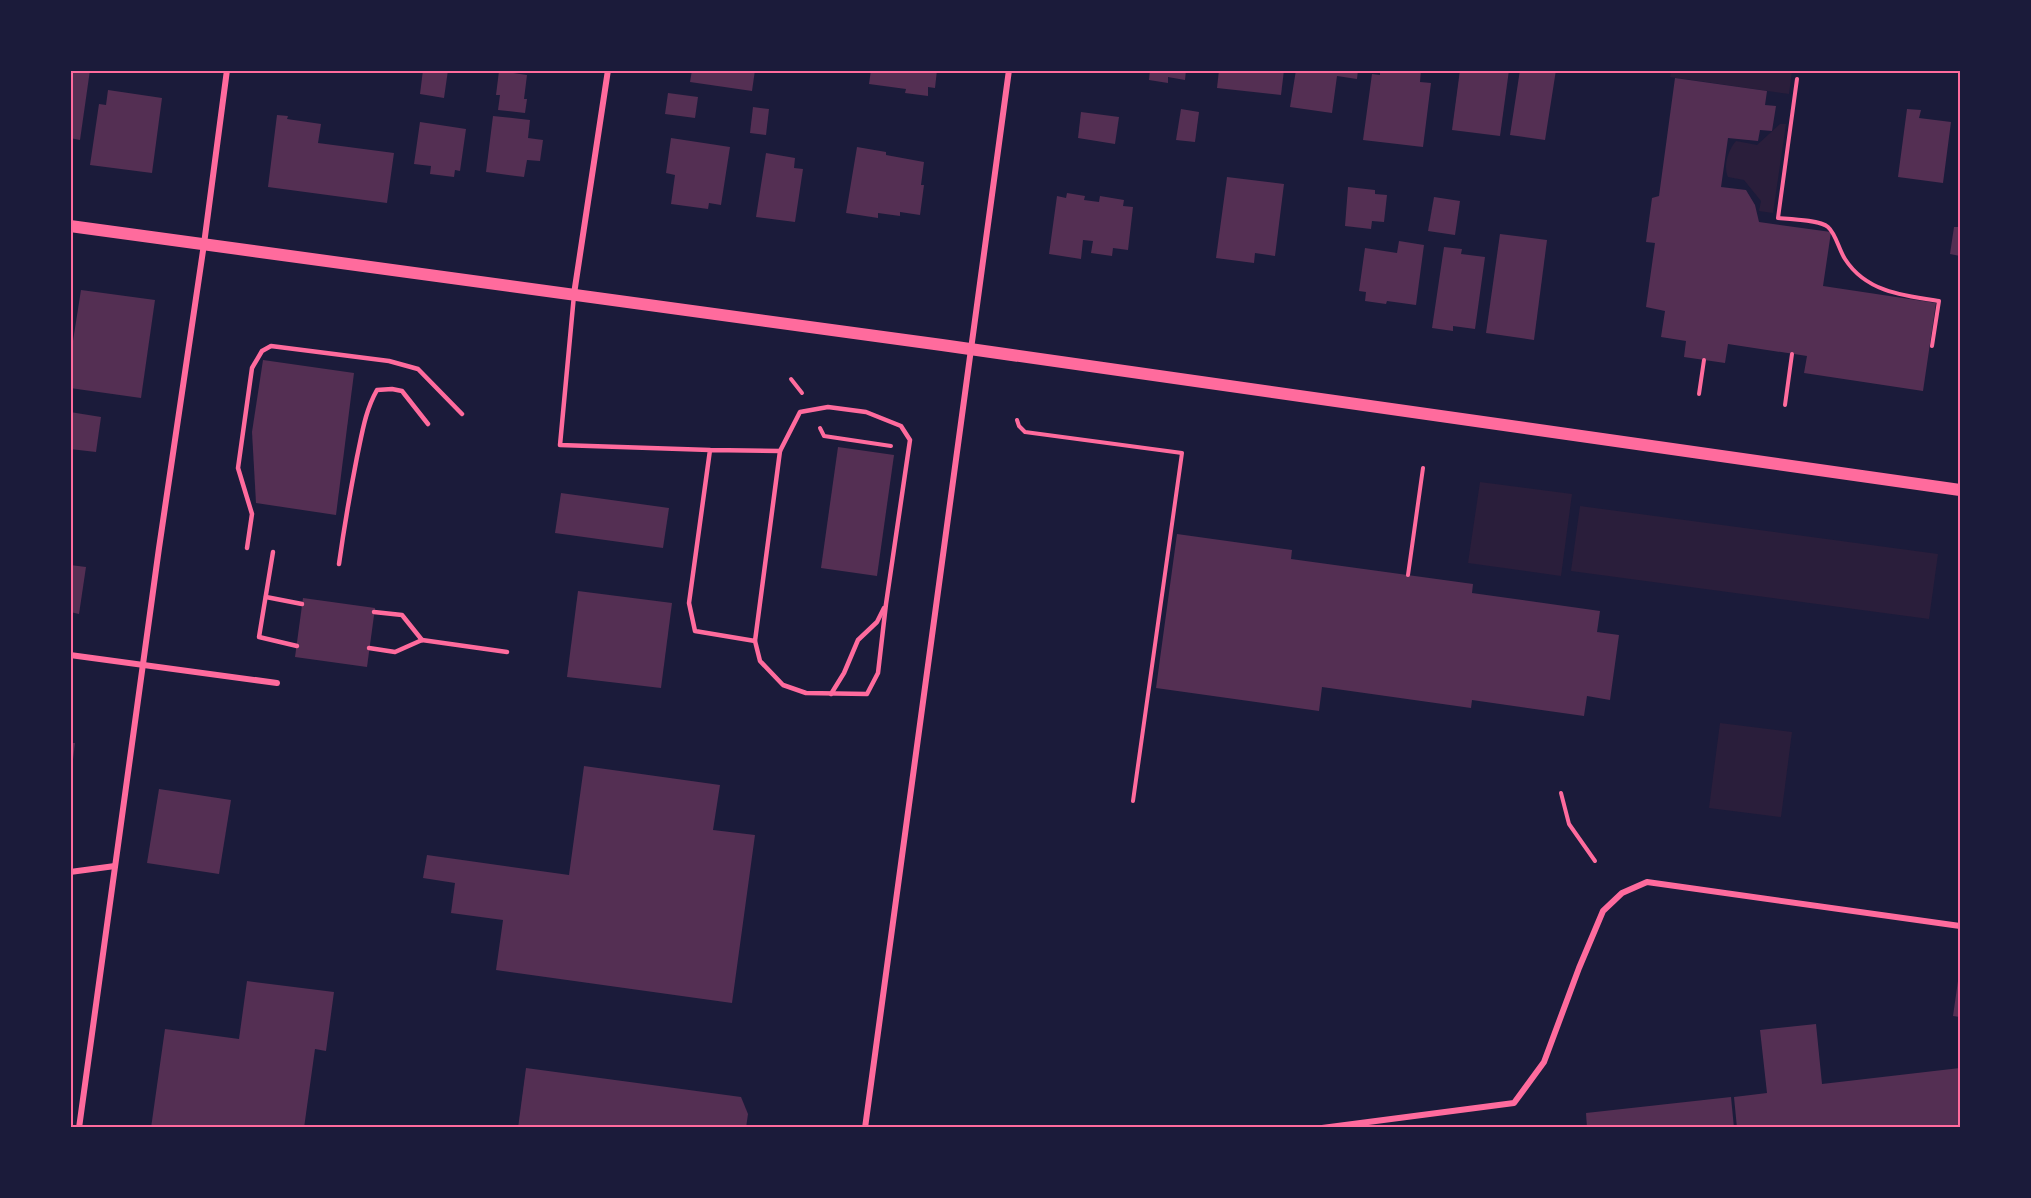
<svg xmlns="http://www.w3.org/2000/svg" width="2031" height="1198" font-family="Lora,serif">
  <rect width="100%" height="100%" fill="#1b1b3a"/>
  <g fill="#2a1e3b">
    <polygon points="1671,71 1671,70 1792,71 1789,94 1670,77"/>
    <path d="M1780,124H1786L1773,213L1759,211L1761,201L1744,180L1728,177C1723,166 1728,150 1736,141L1757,145Z"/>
    <polygon points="1480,482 1572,494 1561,576 1468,563"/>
    <polygon points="1580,506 1938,554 1929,619 1571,571"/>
    <polygon points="1720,723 1792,732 1781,817 1709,808"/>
  </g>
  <g fill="#542f53">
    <polygon points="70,70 90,70 80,140 70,138"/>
    <polygon points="423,70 448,70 444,98 420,94"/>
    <polygon points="692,70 755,70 752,91 690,82"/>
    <polygon points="871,70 937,70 935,88 928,87 928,96 905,93 906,89 869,84"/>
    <polygon points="1150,70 1186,70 1185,80 1168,77 1168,83 1149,80"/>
    <polygon points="1219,70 1284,70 1281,95 1217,88"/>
    <polygon points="1296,70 1358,70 1357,79 1337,76 1332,113 1290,107"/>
    <polygon points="1380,70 1421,70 1420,82 1431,83 1423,147 1363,140 1372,74 1380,75"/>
    <polygon points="1460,70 1509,70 1500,136 1452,130"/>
    <polygon points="1520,70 1556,70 1545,140 1510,135"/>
    <polygon points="499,71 527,75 524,99 527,99 525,113 498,110 500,95 496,95"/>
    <polygon points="1675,78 1767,91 1765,105 1776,106 1772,131 1760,130 1758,141 1728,138 1721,187 1746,190 1755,205 1759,222 1831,232 1823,286 1936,303 1923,391 1804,373 1807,356 1728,344 1725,363 1684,357 1686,341 1661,337 1665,311 1646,307 1655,243 1646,242 1652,198 1659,196"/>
    <polygon points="108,90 162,98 152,173 90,165 99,104 106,105"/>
    <polygon points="668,93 698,97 695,118 665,114"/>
    <polygon points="753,107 769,109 766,135 750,133"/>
    <polygon points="1181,109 1199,112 1195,142 1176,140"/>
    <polygon points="1907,109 1921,110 1919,118 1951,122 1943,183 1898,177"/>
    <polygon points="1081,112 1119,117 1115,144 1078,138"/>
    <polygon points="277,115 288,116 287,119 321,124 318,143 394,153 387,203 268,187"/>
    <polygon points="493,116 530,120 528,138 543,140 540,161 527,160 524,177 486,172"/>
    <polygon points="420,122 466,129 460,171 455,170 454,177 430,174 431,166 414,164"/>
    <polygon points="671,138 730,147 721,205 709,203 708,209 671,204 675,175 666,173"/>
    <polygon points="857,147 886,152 886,155 924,162 921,185 924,185 920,215 900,212 900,216 878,213 878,218 846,213"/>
    <polygon points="766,153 795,158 794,168 803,169 795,222 756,217"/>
    <polygon points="1227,177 1284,184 1275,256 1255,253 1254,263 1216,258"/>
    <polygon points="1348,187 1375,190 1375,194 1387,195 1384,222 1372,221 1371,229 1345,226"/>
    <polygon points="1067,193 1085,196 1084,200 1099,202 1100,196 1124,200 1123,206 1133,207 1128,250 1113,248 1112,256 1091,253 1093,241 1083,240 1081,259 1049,254 1057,196 1066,198"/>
    <polygon points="1434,197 1460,201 1455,235 1428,231"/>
    <polygon points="1954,227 1960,227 1960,256 1950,254"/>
    <polygon points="1500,234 1547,240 1534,340 1486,333"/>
    <polygon points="1399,241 1424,245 1416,305 1387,301 1386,304 1365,301 1366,292 1359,291 1365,248 1397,253"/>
    <polygon points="1444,247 1462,249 1461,254 1485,257 1475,329 1453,326 1453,331 1432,328"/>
    <polygon points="81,290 155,300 141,398 70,388 70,360"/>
    <polygon points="263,360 354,373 336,515 256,503 252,432"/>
    <polygon points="70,412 101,417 96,452 70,449"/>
    <polygon points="838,447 894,455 877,576 821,568"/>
    <polygon points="561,493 669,508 663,548 555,533"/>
    <polygon points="1177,534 1292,550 1291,559 1473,584 1472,593 1600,611 1597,632 1619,635 1610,700 1587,696 1584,716 1472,700 1471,708 1322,687 1319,711 1156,688"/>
    <polygon points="70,565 86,567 79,614 70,612"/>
    <polygon points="578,591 672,603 661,688 567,677"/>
    <polygon points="303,598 375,608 367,667 295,657"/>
    <polygon points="70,743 75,743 72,768 70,767"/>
    <polygon points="584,766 720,785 713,830 755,835 732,1003 496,970 503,920 451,913 455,883 423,878 427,855 569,875"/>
    <polygon points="159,789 231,800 219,874 147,863"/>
    <polygon points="1959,974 1960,974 1960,1017 1953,1016"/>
    <polygon points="247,981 334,992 326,1051 315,1049 304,1128 235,1128 222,1126 222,1128 151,1128 165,1029 239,1039"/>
    <polygon points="1816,1024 1822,1084 1960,1068 1960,1128 1737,1128 1734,1097 1767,1093 1760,1030"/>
    <polygon points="526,1068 741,1097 748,1114 746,1128 518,1128"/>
    <polygon points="1731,1097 1734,1128 1587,1128 1586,1113"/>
  </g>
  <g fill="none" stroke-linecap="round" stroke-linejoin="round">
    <g stroke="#ff6b9d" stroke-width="4">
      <path d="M1797,79L1778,218C1790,219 1820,220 1828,227C1836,234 1839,250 1845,259C1866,292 1904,296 1939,301L1932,346"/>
      <polyline points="791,379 802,393"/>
      <polyline points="1699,394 1704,360"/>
      <polyline points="1785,405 1792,354"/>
      <polyline points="1017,420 1019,426 1025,432 1182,453 1133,801"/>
      <polyline points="820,428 824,436 891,446"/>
      <polyline points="1408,575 1423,468"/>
      <polyline points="1561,793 1569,824 1595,861"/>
    </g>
    <g stroke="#ff6b9d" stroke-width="4.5">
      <polyline points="574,295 560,445 710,450 689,603 695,631 755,641 780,451 710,450"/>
      <polyline points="247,548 252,514 238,468 252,368 262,351 271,346 389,361 418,369 462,414"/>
      <polyline points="273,552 259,637 297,646"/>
      <path d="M339,564C344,528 350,493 357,457C362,434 365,411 377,390L392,389L402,391L428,424"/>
      <polyline points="266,597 302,604"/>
      <polyline points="374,612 402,615 422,640"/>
      <polyline points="755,641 760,661 783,685 806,693 867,694 878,673 886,604 910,440 901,426 866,412 828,407 800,412 780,451"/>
      <polyline points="369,648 395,652 422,640 507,652"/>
      <polyline points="831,694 844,673 858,640 877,622 884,608"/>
    </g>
    <g stroke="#ff6b9d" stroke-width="6">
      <polyline points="574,294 608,70"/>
      <polyline points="70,655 277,683"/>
      <polyline points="70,872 115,866"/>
      <polyline points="79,1128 159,548 204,244 227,70"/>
      <polyline points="865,1128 1009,70"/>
      <polyline points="1322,1128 1514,1103 1544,1062 1579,968 1603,911 1622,893 1647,882 1960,926"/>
    </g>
    <polyline stroke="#ff6b9d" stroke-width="12" points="70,226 942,345 1960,490"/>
  </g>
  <rect width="2031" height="1198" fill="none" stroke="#1b1b3a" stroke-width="144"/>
  <rect x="72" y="72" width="1887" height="1054" fill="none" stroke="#ff6b9d" stroke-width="2"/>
</svg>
